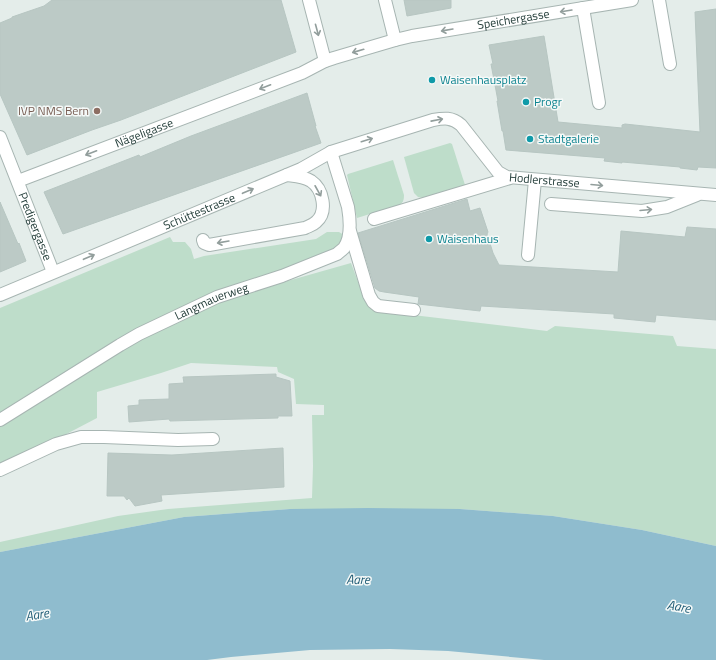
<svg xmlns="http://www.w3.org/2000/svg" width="716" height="660" font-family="'Titillium Web',sans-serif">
  <rect width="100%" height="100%" fill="#e4edea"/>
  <g fill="#beddca">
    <polygon points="450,143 452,144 465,185 423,198 418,197 414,193 404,157"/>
    <path d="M393,160L404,195C404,200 403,203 399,205L357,218L347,175L348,174Z"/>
    <polygon points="327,232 339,232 344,235 343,247 139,334 283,277 284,282 351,263 366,303 369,306 379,311 547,331 555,326 673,336 677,346 716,349 716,546 642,530 553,516 460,509 290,509 184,517 0,552 0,542 118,516 168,509 312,498 313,466 312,415 324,415 324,405 296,404 294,379 278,372 277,367 191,363 161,373 97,392 97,418 55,440 0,475 0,308 170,237 173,242 185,242 191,249 194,259 204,256 316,239"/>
  </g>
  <polygon fill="#8fbcce" points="368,508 460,509 553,516 642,530 716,546 716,660 544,660 448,651 390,649 310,650 231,657 207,660 0,660 0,552 184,517 290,509"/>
  <g fill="#bccac6" stroke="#b7c6c2">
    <polygon points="52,0 281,0 296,52 121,120 92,130 27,155 0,94 0,23 12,18 12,17 44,6"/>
    <polygon points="404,0 451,0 451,8 407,16"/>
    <polygon points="716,9 716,168 698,167 697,170 680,168 680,167 622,162 622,163 604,161 605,158 506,150 503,131 502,131 497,101 498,101 491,64 493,64 489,45 544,36 558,122 622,128 622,125 625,124 700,132 695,12"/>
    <polygon points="307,93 316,126 315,126 321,143 63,234 44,192 139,155 140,157 191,136"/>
    <polygon points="467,199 470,211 480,208 488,232 487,234 493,253 499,265 618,272 621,231 685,237 687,227 716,229 716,320 656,315 655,322 614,318 614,314 481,306 480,311 418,304 419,297 384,292 379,291 375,288 358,233"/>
    <polygon points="0,202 18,244 19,243 26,261 0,272"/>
    <polygon points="276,374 276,377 290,381 292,416 278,416 278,418 170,421 169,419 129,422 128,406 139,405 139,400 169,399 169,384 184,383 183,377"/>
    <polygon points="283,448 284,487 161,495 162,501 135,506 129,498 127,500 124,496 107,496 108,453 172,455"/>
  </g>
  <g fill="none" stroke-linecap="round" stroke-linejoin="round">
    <defs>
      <g id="minor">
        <polyline points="309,0 325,61"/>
        <polyline points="385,0 395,40"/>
        <polyline points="659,0 670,64"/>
        <polyline points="583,8 599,103"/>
        <path id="s1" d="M0,137L53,272"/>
        <path id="s2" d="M18,181L302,73L325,61L334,58L395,40L412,36L632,0"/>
        <polyline points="551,204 642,211 667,207 697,195"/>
        <polyline points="374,219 510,178"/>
        <polyline points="350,231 369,295 373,302 378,306 414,310"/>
        <path d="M203,240L204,243L209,245L305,228C309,226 313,225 316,222C328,212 323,189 311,181C303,176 295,176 287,175"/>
        <polyline points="528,255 535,180"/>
        <path id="s3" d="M0,295L301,169L331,152L433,120C444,118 452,117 461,125L498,172L507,177L716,195"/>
        <path id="s4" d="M0,420L120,345L139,334L217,297L282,276L337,254C339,252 342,250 344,248C352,237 350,219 348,207L331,152"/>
        <polyline points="0,470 56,444 81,437 104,437 178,440 213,439"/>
      </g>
    </defs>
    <use href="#minor" stroke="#a7b5b2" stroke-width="14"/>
    <use href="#minor" stroke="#fff" stroke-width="12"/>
  </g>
  <defs><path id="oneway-shaft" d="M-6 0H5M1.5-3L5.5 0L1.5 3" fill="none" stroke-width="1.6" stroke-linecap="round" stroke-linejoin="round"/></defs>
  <g stroke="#929e9c">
    <use href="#oneway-shaft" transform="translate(566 11) rotate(171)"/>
    <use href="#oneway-shaft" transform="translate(317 30) rotate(75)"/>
    <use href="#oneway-shaft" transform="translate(447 30) rotate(170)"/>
    <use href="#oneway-shaft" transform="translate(358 51) rotate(164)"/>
    <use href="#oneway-shaft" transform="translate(265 87) rotate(159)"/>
    <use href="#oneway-shaft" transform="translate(437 120) rotate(-11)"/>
    <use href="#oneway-shaft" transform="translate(367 140) rotate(-17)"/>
    <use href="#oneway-shaft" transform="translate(91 153) rotate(159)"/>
    <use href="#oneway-shaft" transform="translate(597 185) rotate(5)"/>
    <use href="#oneway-shaft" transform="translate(248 191) rotate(-23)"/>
    <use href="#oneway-shaft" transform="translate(318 191) rotate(61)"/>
    <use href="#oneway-shaft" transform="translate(646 210) rotate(-5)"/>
    <use href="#oneway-shaft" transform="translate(223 242) rotate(170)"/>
    <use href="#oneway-shaft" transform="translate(89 257) rotate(-23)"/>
  </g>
  <g fill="#0f9aa8" stroke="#f5f9f8" stroke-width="1.5">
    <circle cx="432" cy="80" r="4"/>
    <circle cx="526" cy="102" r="4"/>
    <circle cx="530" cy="139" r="4"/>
    <circle cx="429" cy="239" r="4"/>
  </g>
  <circle fill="#8d6e63" stroke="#f5f9f8" stroke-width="1.5" cx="97" cy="111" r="4"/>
  <g text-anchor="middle" stroke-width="3" stroke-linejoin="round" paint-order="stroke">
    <g font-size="12" fill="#243e3a" stroke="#f5f9f8">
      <text dy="4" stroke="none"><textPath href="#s2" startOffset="523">Speichergasse</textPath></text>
      <text dy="4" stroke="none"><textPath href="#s2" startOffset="135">Nägeligasse</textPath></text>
      <text dy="4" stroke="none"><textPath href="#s3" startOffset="605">Hodlerstrasse</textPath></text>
      <text dy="4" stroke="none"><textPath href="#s3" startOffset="216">Schüttestrasse</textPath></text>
      <text dy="4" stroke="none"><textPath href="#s1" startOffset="96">Predigergasse</textPath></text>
      <text dy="4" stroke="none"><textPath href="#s4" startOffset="243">Langmauerweg</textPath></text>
    </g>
    <g font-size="12" fill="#0d838f" stroke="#f5f9f8" text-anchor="start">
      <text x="440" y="84">Waisenhausplatz</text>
      <text x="534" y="106">Progr</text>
      <text x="538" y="143">Stadtgalerie</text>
      <text x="437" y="243">Waisenhaus</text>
    </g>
    <g font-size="12" fill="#785e54" stroke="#f5f9f8" text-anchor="end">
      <text x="89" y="115">IVP NMS Bern</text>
    </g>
    <g font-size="13" font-style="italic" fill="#215d77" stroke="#f5f9f8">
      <text transform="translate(358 579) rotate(1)" y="5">Aare</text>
      <text transform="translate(679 606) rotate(10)" y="5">Aare</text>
      <text transform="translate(37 614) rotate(-9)" y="5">Aare</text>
    </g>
  </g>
</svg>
